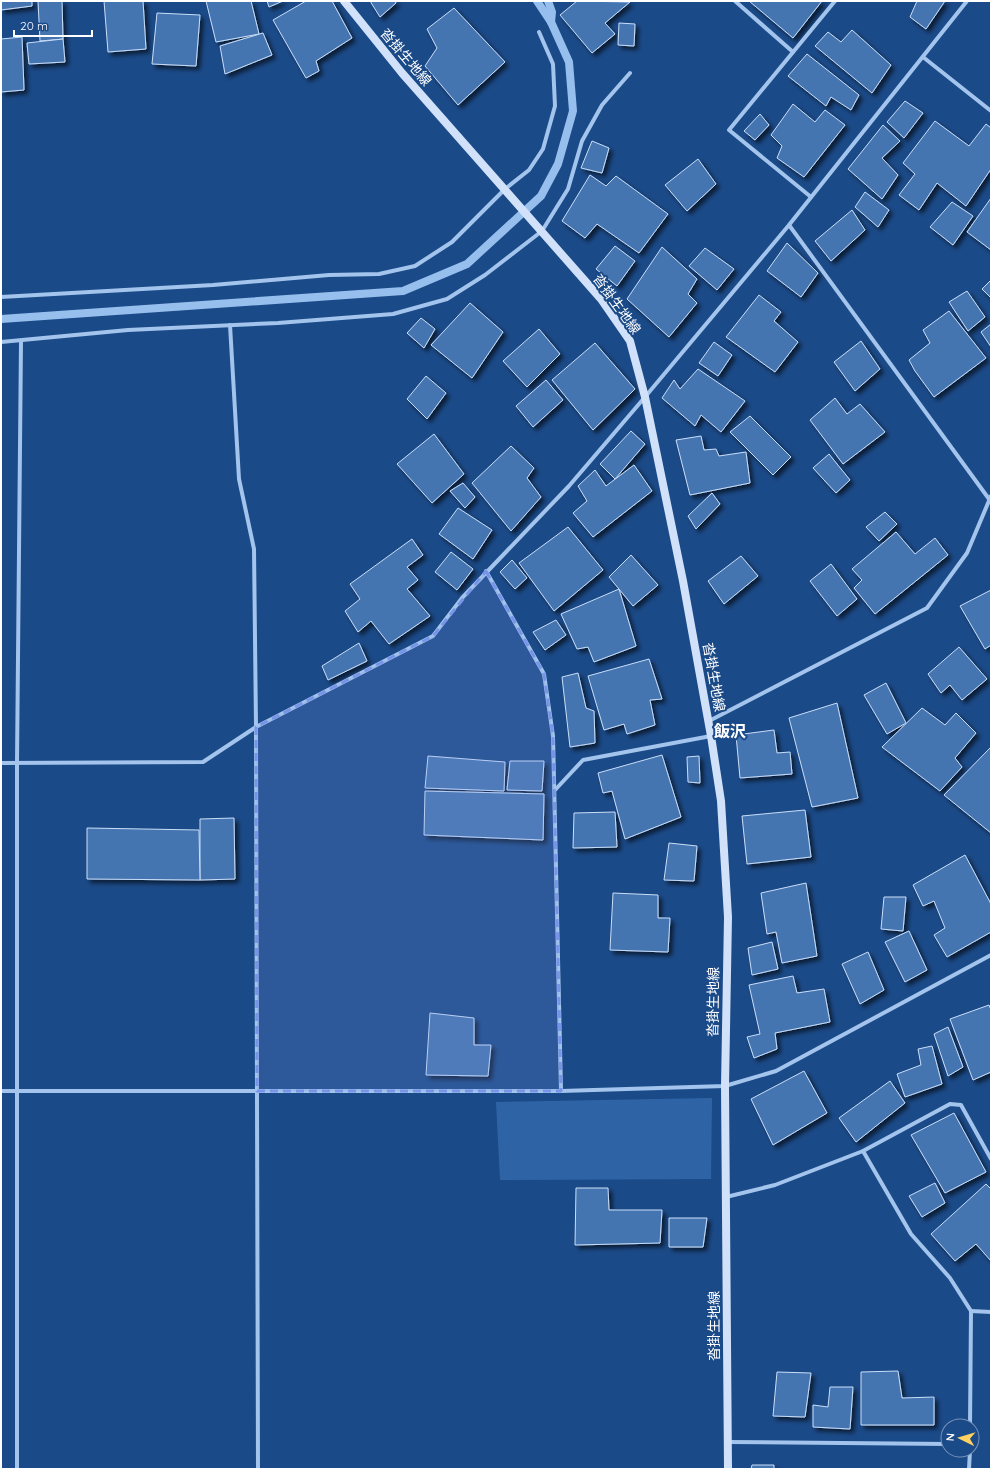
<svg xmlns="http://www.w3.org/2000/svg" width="992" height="1470" font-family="Quicksand,'Noto Sans JP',sans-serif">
  <defs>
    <filter id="shadow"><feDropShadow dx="3.5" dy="3.5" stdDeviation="2" flood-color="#0009"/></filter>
  </defs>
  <rect width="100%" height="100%" fill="#1b4a88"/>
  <polygon fill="#2e64a6" points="712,1098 711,1179 500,1180 496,1102"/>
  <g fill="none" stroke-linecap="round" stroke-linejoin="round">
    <g stroke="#96bfee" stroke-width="8">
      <polyline points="548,1 552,12 551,22"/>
      <polyline points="1,319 403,291 467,264 541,196 558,164 573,111 569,62 551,22 537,1"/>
    </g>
  </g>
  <g fill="#4474b1" stroke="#c9def9" filter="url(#shadow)">
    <polygon points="1,1 32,1 32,6 1,10"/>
    <polygon points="38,1 62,1 63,39 40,41"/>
    <polygon points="104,1 143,1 146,49 108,52"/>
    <polygon points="206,1 251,1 259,34 216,42"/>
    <polygon points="267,1 283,1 269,7"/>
    <polygon points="306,1 332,1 352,38 316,61 319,71 306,78 273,20"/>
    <polygon points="370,1 395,1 396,3 380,17"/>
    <polygon points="577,1 630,2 605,23 615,34 592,53 560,15"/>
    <polygon points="749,1 822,1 793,38"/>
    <polygon points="917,1 945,1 926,29 910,17"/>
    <polygon points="454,8 505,62 458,105 425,66 437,48 427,29"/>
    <polygon points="157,13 200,15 196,66 152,64"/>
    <polygon points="619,23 635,24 634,46 618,45"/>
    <polygon points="852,30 891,65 872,93 815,46 828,32 841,42"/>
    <polygon points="263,33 272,55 225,74 220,46"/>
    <polygon points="22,37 24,90 1,92 1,39"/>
    <polygon points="63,39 65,62 29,64 27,43"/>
    <polygon points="807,54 859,95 851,110 831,97 826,106 788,76"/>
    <polygon points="905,101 923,113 904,138 887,122"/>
    <polygon points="793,104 815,122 825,110 845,125 804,177 777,158 782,146 771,135"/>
    <polygon points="760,114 769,125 755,140 744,131"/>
    <polygon points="935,121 969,146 986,124 991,128 991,169 966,206 937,183 919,210 899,195 915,174 903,163"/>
    <polygon points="883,125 900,141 882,158 898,175 882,199 848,169"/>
    <polygon points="592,141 609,148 602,173 581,168"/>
    <polygon points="698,159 716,184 687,211 665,185"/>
    <polygon points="590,175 606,186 616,176 668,214 639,253 597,224 585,238 562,221"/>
    <polygon points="865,192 889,210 878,227 855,207"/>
    <polygon points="991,198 991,250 967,232"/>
    <polygon points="952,202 973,216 953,245 930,227"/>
    <polygon points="852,210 865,230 831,261 815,241"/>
    <polygon points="787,243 818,273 801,297 767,271"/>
    <polygon points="615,246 635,261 617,286 596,269"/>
    <polygon points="662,247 697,279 688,294 697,303 669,337 627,299"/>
    <polygon points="705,248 734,269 717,290 689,266"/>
    <polygon points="991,280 991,298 982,289"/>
    <polygon points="967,291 985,317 968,331 949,302"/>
    <polygon points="759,295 781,312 774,321 798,342 775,372 726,337"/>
    <polygon points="470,303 503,332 472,378 431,345"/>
    <polygon points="949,311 986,358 934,397 915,371 909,360 930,343 923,330"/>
    <polygon points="421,318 435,329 424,348 407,333"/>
    <polygon points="991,324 991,347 981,332"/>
    <polygon points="539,329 560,354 527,387 503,361"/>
    <polygon points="861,341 880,369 855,391 834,362"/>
    <polygon points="714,342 732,355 718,376 699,363"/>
    <polygon points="595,343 635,389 593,430 552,380"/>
    <polygon points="698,369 745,401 721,432 701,415 695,426 662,398 674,380 680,389"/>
    <polygon points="426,376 446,393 427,419 407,399"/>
    <polygon points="546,380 563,400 533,427 516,406"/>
    <polygon points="835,398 847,414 860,404 885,432 843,464 810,420"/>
    <polygon points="750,416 791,457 773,475 730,432"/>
    <polygon points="631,431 645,444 615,479 600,464"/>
    <polygon points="434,434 464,474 432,503 397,464"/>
    <polygon points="701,436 704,450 716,449 719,456 746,452 750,483 690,495 676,440"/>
    <polygon points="511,446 534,468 527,478 541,497 511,531 472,483"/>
    <polygon points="829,454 850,480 836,493 813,468"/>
    <polygon points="634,465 652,491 593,537 573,513 587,501 578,486 595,470 606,486"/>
    <polygon points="463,483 475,497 465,508 450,491"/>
    <polygon points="712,493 720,504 696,529 688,516"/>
    <polygon points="458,508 492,530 473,559 439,534"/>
    <polygon points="885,512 897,524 879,541 866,527"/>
    <polygon points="568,527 603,570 554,611 519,563"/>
    <polygon points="896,532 915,554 935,538 948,555 875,614 854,588 862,580 852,569"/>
    <polygon points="412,539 423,555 407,567 418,580 407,589 430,616 389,644 371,621 358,632 345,611 360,599 350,584"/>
    <polygon points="451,552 473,569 457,590 435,572"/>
    <polygon points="631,555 658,585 633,606 609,577"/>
    <polygon points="741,556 758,576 724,604 708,581"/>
    <polygon points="512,560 527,578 515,589 500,572"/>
    <polygon points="831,564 857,599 837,616 810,581"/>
    <polygon points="619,589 636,646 594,662 588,647 577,649 561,614"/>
    <polygon points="991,590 991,645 985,649 960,606"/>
    <polygon points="556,620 566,635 545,650 533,632"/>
    <polygon points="359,643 367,661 328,680 322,666"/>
    <polygon points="959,647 987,679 962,700 950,685 941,693 928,674"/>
    <polygon points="649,659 662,699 650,700 655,725 627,734 624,724 604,730 588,676"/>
    <polygon points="578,673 586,708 594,711 595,743 570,747 562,677"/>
    <polygon points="886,683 906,723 887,734 864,695"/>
    <polygon points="837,703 858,798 812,807 789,718"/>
    <polygon points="922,708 945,725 956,713 976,733 955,758 962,767 940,791 882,747"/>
    <polygon points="774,730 777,753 790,752 792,774 740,778 736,735"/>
    <polygon points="991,747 991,833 944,795"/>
    <polygon points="662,755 681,817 625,839 612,791 603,793 598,773"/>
    <polygon points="428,756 505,762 504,791 425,788"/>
    <polygon points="699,756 700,783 688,782 687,757"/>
    <polygon points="510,761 544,761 542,791 507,790"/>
    <polygon points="425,791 544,794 543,840 424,835"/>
    <polygon points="805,810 811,857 747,864 742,816"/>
    <polygon points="615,812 617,847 573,848 574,813"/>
    <polygon points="234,818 235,879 200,880 200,819"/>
    <polygon points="87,828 199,830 200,880 87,879"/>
    <polygon points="669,843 697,846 694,881 664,880"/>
    <polygon points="965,855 991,904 991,932 947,957 934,935 945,928 934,901 923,906 913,885"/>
    <polygon points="806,883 817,956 782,963 776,932 767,934 761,893"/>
    <polygon points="613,893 658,895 658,918 670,918 668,952 610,950"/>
    <polygon points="884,897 906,897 903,931 881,929"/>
    <polygon points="909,931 927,970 905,982 885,942"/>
    <polygon points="772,942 778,969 752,975 748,948"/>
    <polygon points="868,952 884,990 860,1004 842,964"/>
    <polygon points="793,976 797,993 824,989 830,1022 775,1033 777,1049 754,1058 747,1037 760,1034 749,985"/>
    <polygon points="989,1005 991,1010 991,1072 973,1080 950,1019"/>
    <polygon points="430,1013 474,1018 474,1045 491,1045 488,1076 426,1075"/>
    <polygon points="948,1027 963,1067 948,1076 934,1034"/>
    <polygon points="932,1046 942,1084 905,1097 897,1074 921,1065 918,1049"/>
    <polygon points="804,1071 827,1113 773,1145 751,1099"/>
    <polygon points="890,1081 905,1103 856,1142 839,1118"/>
    <polygon points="954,1113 986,1172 945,1193 911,1135"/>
    <polygon points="935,1183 945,1203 922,1217 909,1196"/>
    <polygon points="986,1184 991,1189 991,1261 976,1244 955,1261 931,1234"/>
    <polygon points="576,1188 608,1188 609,1210 662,1210 660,1243 575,1245"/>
    <polygon points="669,1218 707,1218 703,1247 669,1247"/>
    <polygon points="898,1371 902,1398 934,1397 934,1425 861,1425 861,1372"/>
    <polygon points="777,1372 811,1373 805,1417 773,1416"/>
    <polygon points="830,1387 853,1387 850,1429 813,1427 813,1405 828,1407"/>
    <polygon points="752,1465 774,1465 774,1469 751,1469"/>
  </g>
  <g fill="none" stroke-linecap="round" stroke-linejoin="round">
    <g stroke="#a3c4ec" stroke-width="4">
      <polyline points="735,1 793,52"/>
      <polyline points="923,57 991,111"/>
      <polyline points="811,197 729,130 835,1"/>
      <polyline points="789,225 989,499"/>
      <polyline points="1,297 213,285 329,275 379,274 415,266 452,242 505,189 529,170 543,149 555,106 553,64 539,32"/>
      <polyline points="230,325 239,479 254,549 256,727 258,1469"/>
      <polyline points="1,342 128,330 278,323 393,314 447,299 485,275 542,231 568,189 582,141 602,105 630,73"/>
      <polyline points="486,571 544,674 553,736 561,1091"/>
      <polyline points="709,721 927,608 967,553 991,496"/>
      <polyline points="1,763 203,762 256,727 433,636 462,598 569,486 645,397 789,225 967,1"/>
      <polyline points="555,790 583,760 711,736"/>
      <polyline points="1,1091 561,1091 725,1086 776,1071 991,955"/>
      <polyline points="863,1151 950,1104 961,1105 991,1159"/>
      <polyline points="726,1197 775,1185 863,1151 911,1234 950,1278 971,1311 970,1426"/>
      <polyline points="971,1311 991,1312"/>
      <polyline points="728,1442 948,1444"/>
      <polyline points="17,1469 17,763 21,341"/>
      <polyline points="969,1469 970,1450"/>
    </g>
    <polyline stroke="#d0e1f9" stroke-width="8" points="344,1 402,73 601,299 630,341 645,397 683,581 711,736 721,801 728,917 725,1086 728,1469"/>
  </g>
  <path fill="#7795e8" fill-opacity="0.2" stroke="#7795e8" stroke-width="3" stroke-dasharray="8 5" stroke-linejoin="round" d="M486,571L544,674L553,736L561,1091H257L256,727L433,636Z"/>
  <g text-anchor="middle" stroke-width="4" stroke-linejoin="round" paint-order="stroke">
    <g font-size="14" fill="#fff" stroke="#1b4a88">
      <text transform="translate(406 57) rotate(50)" y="5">沓掛生地線</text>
      <text transform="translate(617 304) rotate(54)" y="5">沓掛生地線</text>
      <text transform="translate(714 677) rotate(80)" y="5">沓掛生地線</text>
      <text transform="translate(713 1002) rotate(-89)" y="5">沓掛生地線</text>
      <text transform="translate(714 1326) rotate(-90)" y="5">沓掛生地線</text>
    </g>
    <g font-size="16" font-weight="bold" fill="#fff" stroke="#1b4a88">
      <text x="730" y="737">飯沢</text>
    </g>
  </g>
  <rect width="992" height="1470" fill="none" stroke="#ffffff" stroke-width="4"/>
  <g transform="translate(960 1438) rotate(275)"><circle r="19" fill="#1b4a88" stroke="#7692b8"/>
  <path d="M0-3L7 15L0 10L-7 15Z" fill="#fed160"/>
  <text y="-6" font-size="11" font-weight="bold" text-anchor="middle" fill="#ffffff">N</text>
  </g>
  <path d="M14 30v6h78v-6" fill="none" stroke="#ffffff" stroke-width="2"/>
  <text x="20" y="30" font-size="12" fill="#ffffff" stroke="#1b4a88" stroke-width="3" paint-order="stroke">20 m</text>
</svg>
